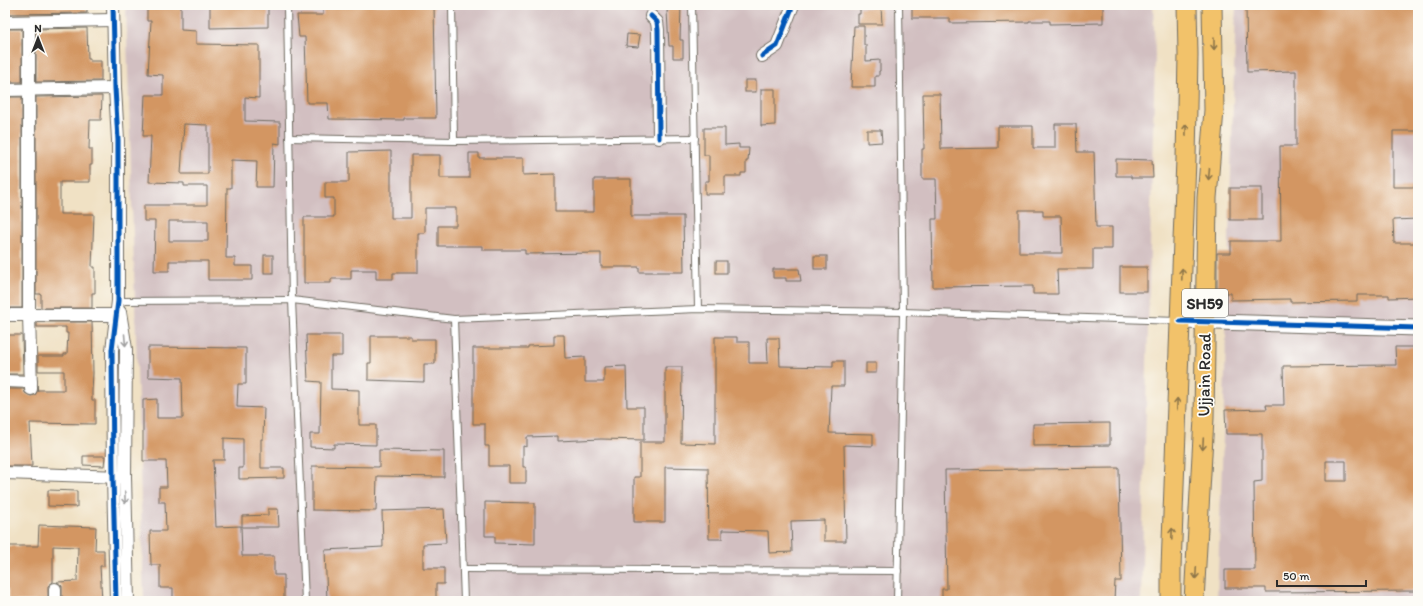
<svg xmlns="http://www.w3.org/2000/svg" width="1423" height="606" font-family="Itim,sans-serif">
  <rect width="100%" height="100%" fill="#fdfcf7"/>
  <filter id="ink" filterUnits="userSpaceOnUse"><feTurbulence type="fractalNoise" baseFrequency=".025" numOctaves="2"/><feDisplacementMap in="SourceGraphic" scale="8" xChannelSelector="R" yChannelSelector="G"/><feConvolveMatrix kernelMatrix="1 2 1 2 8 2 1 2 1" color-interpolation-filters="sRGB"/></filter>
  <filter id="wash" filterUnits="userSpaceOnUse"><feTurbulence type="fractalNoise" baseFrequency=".012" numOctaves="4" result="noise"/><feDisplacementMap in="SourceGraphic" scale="16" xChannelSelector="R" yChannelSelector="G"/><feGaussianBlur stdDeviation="0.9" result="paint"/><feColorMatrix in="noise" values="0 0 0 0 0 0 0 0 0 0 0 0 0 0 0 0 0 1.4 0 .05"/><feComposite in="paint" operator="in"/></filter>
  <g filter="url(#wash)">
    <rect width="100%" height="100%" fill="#f0e1c4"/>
    <g fill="#d2bfc1">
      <polygon points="126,5 1153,5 1155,55 1141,601 144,601"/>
      <polygon points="1236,5 1418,5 1418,601 1217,601 1223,437"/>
    </g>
    <g id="blocks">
      <g fill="#d39662" fill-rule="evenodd">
        <polygon points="5,5 58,5 58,7 87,7 87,13 5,14"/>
        <path d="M147,5H181V30L196,31V44L259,45V98L245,97V121L280,122V144L274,143L273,187H256L257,161L231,160V188H227L226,258H235V266H252V280H208V261H169V271H154L155,221H144V205H207V186H184V183L149,182L151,136H143L145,95H163V75L148,74L151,21H147ZM184,124L208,125V174H181ZM169,221H208V241H169Z"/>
        <polygon points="210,5 268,5 268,27 210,28"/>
        <polygon points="323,5 434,5 436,118 404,118 404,120 329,119 328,103 307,103 305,37 299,37 297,15 323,15"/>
        <polygon points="668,5 681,5 680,40 683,40 683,58 673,58 673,46 669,46 667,11 668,11"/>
        <polygon points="912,5 1103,5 1103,23 1050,24 1050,21 1029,21 1029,22 950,23 950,18 912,18"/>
        <polygon points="1246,5 1418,5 1418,131 1393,131 1393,187 1418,187 1418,219 1393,220 1394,243 1418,243 1418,297 1389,298 1389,295 1357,295 1357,301 1290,302 1290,299 1231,300 1231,293 1217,293 1217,253 1231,253 1231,241 1281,241 1280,146 1296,146 1296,71 1247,72"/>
        <polygon points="881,7 882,24 858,24 858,14 860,14 860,8"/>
        <polygon points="854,26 864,26 864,45 866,45 866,61 880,60 880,71 879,71 879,76 875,76 875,87 851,87"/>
        <polygon points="87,28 88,59 90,59 90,61 101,61 101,81 36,82 36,29"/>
        <polygon points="7,29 22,29 22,82 5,82"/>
        <polygon points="627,34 640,35 638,47 626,46"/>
        <rect x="745" y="80" width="11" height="12"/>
        <polygon points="761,89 775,89 775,125 761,126"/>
        <path d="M923,94H940L941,149L998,148V126H1033V148H1055V124H1076L1077,152H1094L1096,227H1112V249H1093V269H1057L1058,294H1033V286L933,287L932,219H937L936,179H922V149H924ZM1019,210H1043V216H1061L1062,253H1019Z"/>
        <polygon points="102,96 101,120 90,120 89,149 92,149 92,165 90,165 90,182 60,182 60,214 94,214 92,267 95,267 95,293 92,293 92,308 41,308 41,294 36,294 36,97"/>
        <polygon points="6,97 22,97 22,308 5,308 5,198 6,198 5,150 5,137 7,137 8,114 6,114"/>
        <polygon points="704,128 725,128 725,145 739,144 739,148 749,148 748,161 746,161 746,173 741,173 741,176 725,176 725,194 705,194 705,181 709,181 709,155 704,155"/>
        <polygon points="867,130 881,130 882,142 867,143"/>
        <polygon points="391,151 391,218 411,218 411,155 440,155 440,178 469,178 469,153 479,153 479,158 523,158 523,175 555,174 555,212 594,212 594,179 631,179 631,216 683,216 684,272 639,272 639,267 601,267 601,253 525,254 525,250 483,250 483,246 438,246 438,226 456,226 456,208 425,208 425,233 418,233 418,273 393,273 393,279 376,279 376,270 351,270 351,279 331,279 331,283 304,283 304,217 334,217 334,198 325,198 325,182 349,182 349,152"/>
        <polygon points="1116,159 1152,160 1153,178 1131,178 1131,176 1116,176"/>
        <rect x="1230" y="188" width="32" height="32"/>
        <rect x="264" y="255" width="9" height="18"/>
        <rect x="814" y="256" width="13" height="13"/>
        <rect x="716" y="261" width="11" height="12"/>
        <rect x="1120" y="267" width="27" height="25"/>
        <polygon points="773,269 799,269 801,281 786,281 786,278 773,278"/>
        <polygon points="37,322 92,322 93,373 92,391 92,400 95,400 95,424 30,423 32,466 5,466 5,427 6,427 5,389 24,389 25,393 31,396 35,395 38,390 64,390 64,371 38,371 38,356 64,356 64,354 67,354 68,333 66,333 66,327 37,327"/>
        <polygon points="5,335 22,335 23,374 5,374"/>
        <polygon points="306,335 342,335 342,356 331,356 331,389 359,390 359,425 376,425 376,445 334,444 334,448 310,447 310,434 320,434 321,382 308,381"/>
        <polygon points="554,335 564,335 565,358 585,357 585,382 604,382 604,367 626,366 627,407 644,407 644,440 601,439 558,441 558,436 527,437 527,447 523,446 523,467 526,467 526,483 509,483 509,466 489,466 489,446 485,446 485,424 473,424 473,348 528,348 528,346 554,345"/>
        <polygon points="371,336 411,336 411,339 435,339 435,364 424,364 424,382 368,380 368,363 371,363"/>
        <polygon points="715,337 737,337 737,342 749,342 749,363 768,363 767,338 779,338 780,366 833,367 833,361 844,361 844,386 831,386 829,433 873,434 873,446 844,445 846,541 824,541 824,520 791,521 792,552 769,553 768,531 722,530 722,539 709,539 708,468 665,467 665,522 634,522 634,477 640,477 640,442 665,442 665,367 682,367 681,443 715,444"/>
        <polygon points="148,347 246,348 246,384 238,384 237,407 264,408 263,439 261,439 261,468 284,468 284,478 239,479 239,468 243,468 243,439 224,438 224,460 213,460 216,527 241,526 242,556 274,556 274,575 284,575 284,599 173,599 173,588 160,588 160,565 151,565 150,531 166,531 165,502 159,502 159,487 167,487 166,461 143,461 143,400 157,399 157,418 183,418 182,378 148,377"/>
        <path d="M1395,347H1418V591L1266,592V588H1225V570H1255L1254,482L1262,481V434H1226L1225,410L1267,409L1266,405H1284L1283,366L1396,365ZM1326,461H1346V481H1326Z"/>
        <rect x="866" y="363" width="10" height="10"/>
        <polygon points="1110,423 1110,445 1033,446 1033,424"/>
        <polygon points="379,450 444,451 444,477 377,476 376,511 312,510 312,466 379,467"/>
        <polygon points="83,456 105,456 104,466 83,465"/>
        <polygon points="1119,468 1121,581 1115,581 1114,601 942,601 942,589 947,589 945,470"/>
        <polygon points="48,490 77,491 77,507 48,506"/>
        <polygon points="485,502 535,503 535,544 495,543 495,536 485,536"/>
        <polygon points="268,509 278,509 279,527 242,527 242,516 268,515"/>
        <polygon points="444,509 446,543 423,544 423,568 444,568 444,584 436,584 436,601 327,601 325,550 383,547 382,511"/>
        <polygon points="39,525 96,527 95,550 104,550 104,566 100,566 102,601 62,601 62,586 57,582 77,581 78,547 53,546 53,582 48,586 48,601 8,601 8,590 6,590 6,580 5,580 5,546 38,546"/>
      </g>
    </g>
  </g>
  <g filter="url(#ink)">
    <use href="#blocks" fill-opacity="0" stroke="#706b61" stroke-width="1"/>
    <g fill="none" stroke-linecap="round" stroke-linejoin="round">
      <defs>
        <g id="service">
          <polyline points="287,5 292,300 305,601"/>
          <polyline points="452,5 454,141"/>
          <polyline points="692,5 698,309"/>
          <polyline points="289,138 454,141 695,138"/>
          <polyline points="118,301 292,300 454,319 698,309 903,312 1178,321"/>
          <polyline points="454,319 464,601"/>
          <polyline points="463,569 898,571"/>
          <polyline points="897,601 903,312 899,5"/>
        </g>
        <g id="minor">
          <polyline points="113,5 115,88 118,140 118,301 112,350 113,477 116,601"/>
          <polyline points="651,16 657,22 658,30 659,138"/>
          <polyline points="5,22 113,20"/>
          <polyline points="29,22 29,314 31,389"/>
          <polyline points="762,56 777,46 793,5"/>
          <polyline points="5,90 115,88"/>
          <polyline points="120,312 126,349 125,477 128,601"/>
          <polyline points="5,315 116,315"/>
          <polyline points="5,381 31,382"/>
          <polyline points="5,473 120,477"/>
          <polyline points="55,589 55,601"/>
        </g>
        <polyline id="tertiary" points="1180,321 1418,328"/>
        <g id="primary">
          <polyline points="1171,601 1171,568 1186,159 1188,55 1187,5"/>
          <polyline points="1194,601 1204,418 1207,198 1214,110 1212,5"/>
        </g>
      </defs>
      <use href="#service" stroke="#706b61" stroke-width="8"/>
      <use href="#minor" stroke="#706b61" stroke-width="14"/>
      <use href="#tertiary" stroke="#706b61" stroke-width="17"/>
      <use href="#primary" stroke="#706b61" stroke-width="21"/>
      <use href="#service" stroke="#fff" stroke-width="6"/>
      <use href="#minor" stroke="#fff" stroke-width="12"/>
      <use href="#tertiary" stroke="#fff" stroke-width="15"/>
      <use href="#primary" stroke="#f2c26a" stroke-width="19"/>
      <defs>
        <g id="cycleway">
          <polyline points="113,5 115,88 118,140 118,301 112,350 113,477 116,601"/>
          <polyline points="651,16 657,22 658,30 659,138"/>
          <polyline points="762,56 777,46 793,5"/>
          <polyline points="1180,321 1418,328"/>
        </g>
      </defs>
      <use href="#cycleway" stroke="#fdfcf7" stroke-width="8"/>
      <use href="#cycleway" stroke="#0057b8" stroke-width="5"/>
    </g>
    <defs><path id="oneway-shaft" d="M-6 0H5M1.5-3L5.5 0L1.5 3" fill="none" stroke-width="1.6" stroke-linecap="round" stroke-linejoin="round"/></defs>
    <g stroke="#8e764a">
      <use href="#oneway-shaft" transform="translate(1214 44) rotate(90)"/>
      <use href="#oneway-shaft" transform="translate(1186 130) rotate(-89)"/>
      <use href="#oneway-shaft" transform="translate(1209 174) rotate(95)"/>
      <use href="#oneway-shaft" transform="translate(1182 274) rotate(-88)"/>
      <use href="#oneway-shaft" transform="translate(1177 404) rotate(-88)"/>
      <use href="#oneway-shaft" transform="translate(1203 444) rotate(93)"/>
      <use href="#oneway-shaft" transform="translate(1172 534) rotate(-88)"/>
      <use href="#oneway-shaft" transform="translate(1196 573) rotate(93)"/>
    </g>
    <g stroke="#a0a0a0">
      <use href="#oneway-shaft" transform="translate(125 340) rotate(85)"/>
      <use href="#oneway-shaft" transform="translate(125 498) rotate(88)"/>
    </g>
  </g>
  <g text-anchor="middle" stroke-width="3.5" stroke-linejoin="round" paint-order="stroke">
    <rect fill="#fdfcf7" stroke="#6a6a68" stroke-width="1" x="1182" y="289" width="46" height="28" rx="3"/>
    <g font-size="16" font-weight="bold" fill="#2b2b2b">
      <text x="1205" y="309">SH59</text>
    </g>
    <g font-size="17" fill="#2b2b2b" stroke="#fdfcf7">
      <text transform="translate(1204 375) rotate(-89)" y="6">Ujjain Road</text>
    </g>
  </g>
  <rect width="1423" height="606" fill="none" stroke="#fdfcf7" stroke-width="20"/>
  <g transform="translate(38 38)" stroke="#fdfcf7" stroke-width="3" paint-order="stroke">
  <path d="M0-3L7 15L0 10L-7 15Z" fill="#2b2b2b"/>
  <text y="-6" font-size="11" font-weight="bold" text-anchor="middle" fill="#2b2b2b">N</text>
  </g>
  <path d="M1277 580v6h89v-6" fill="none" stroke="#2b2b2b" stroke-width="2"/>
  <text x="1283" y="580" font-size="12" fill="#2b2b2b" stroke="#fdfcf7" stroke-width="3" paint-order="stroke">50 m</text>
</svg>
